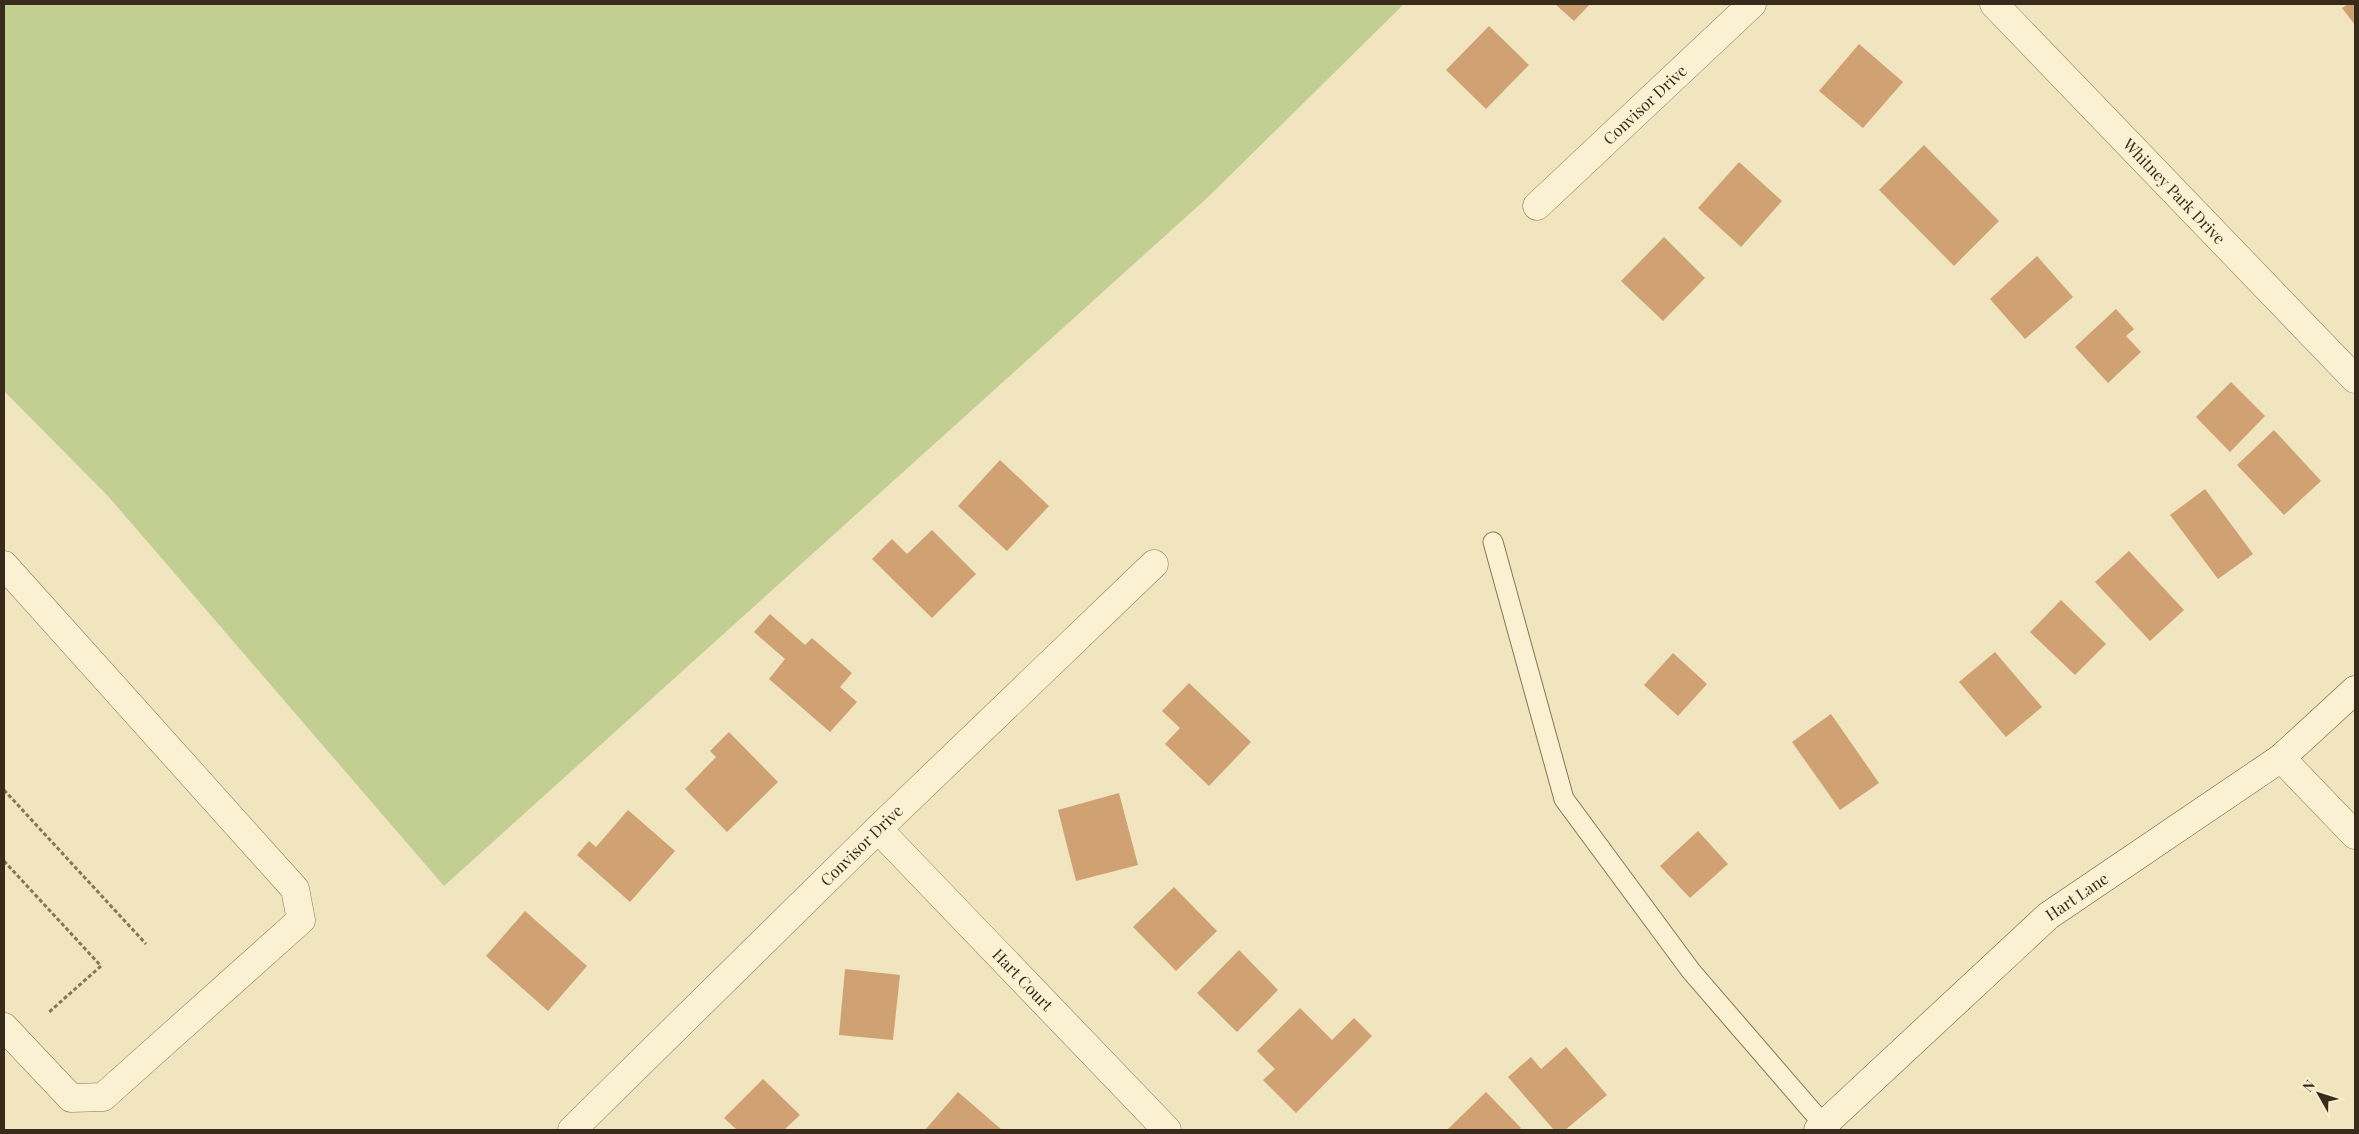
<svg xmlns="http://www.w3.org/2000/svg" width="2359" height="1134" font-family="'Playfair Display',serif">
  <rect width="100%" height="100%" fill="#f0e5be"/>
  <polygon fill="#c2ce92" points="4,4 1404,4 1207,198 444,886 108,496 4,391"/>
  <g fill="#d0a172">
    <polygon points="1555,4 1590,4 1574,21"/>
    <polygon points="2348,4 2355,4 2355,25 2342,8"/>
    <polygon points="1489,26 1529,65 1486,109 1446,70"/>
    <polygon points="1859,44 1903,82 1863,128 1819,91"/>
    <polygon points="1924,145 1999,221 1954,266 1879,190"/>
    <polygon points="1739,162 1782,201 1741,247 1698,208"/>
    <polygon points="1664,237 1705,278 1663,321 1621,281"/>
    <polygon points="2037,256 2073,297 2025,339 1990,299"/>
    <polygon points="2116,309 2134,329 2126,336 2141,352 2108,383 2075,347"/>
    <polygon points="2231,382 2265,416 2230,452 2196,417"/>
    <polygon points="2274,430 2321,481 2284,515 2237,465"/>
    <polygon points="1000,460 1049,506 1007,551 958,506"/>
    <polygon points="2205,489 2253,554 2218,579 2170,515"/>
    <polygon points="932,530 976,574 932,618 872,559 892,539 907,554"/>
    <polygon points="2129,551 2184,610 2150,641 2095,582"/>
    <polygon points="2061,600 2106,644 2075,675 2030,632"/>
    <polygon points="770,614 805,645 812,638 852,673 840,687 857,702 830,732 769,679 785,659 754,632"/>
    <polygon points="1995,652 2042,707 2006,737 1959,682"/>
    <polygon points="1673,653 1707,684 1678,716 1644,685"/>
    <polygon points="1189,683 1251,742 1209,786 1165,744 1180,728 1162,711"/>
    <polygon points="1831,714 1879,783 1840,810 1792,742"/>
    <polygon points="729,732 778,782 727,832 685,789 716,757 710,751"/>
    <polygon points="1119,793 1138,865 1076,881 1058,810"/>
    <polygon points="628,810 675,851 630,902 577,855 589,841 596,847"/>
    <polygon points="1698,831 1728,864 1690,898 1660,866"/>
    <polygon points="1174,887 1217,931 1176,971 1133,927"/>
    <polygon points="525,911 587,966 548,1011 486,956"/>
    <polygon points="1239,950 1278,990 1237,1032 1197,993"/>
    <polygon points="845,969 900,975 893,1040 839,1035"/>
    <polygon points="1300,1008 1332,1040 1354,1018 1372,1036 1296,1113 1263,1080 1275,1069 1257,1051"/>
    <polygon points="1566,1047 1607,1095 1565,1130 1554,1130 1508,1077 1531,1057 1541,1069"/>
    <polygon points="763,1079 800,1115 784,1130 737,1130 724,1118"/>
    <polygon points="958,1092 1002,1130 925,1130"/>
    <polygon points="1486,1092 1521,1128 1519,1130 1447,1130"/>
  </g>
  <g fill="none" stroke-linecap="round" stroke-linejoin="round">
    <defs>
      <polyline id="service" points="1493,542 1564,799 1691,971 1824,1125"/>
      <g id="minor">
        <path id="s1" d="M1994,4L2355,379"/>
        <path id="s2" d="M1537,206L1752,4"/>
        <polyline points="4,565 295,889 301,920 103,1097 71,1098 4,1027"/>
        <path id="s3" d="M878,829L1167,1130"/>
        <path id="s4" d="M572,1130L878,829L1154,564"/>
      </g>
      <polyline id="tertiary" points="2281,758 2355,835"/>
      <g id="secondary">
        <path id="s5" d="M1818,1130L2048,916L2281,758L2355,690"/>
      </g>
    </defs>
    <use href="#service" stroke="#897556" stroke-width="21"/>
    <use href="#minor" stroke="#897556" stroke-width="29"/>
    <use href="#tertiary" stroke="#897556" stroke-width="29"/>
    <use href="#secondary" stroke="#6b563a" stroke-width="29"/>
    <g stroke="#897556" stroke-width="3" stroke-dasharray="4 2.5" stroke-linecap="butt">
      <polyline points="4,790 146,944"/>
      <polyline points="4,861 101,966 48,1013"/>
    </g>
    <use href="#service" stroke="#faf1d2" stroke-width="19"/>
    <use href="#minor" stroke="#faf1d2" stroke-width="28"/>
    <use href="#tertiary" stroke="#faf1d2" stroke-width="28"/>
    <use href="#secondary" stroke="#faf1d2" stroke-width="28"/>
  </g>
  <g text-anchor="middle" stroke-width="4" stroke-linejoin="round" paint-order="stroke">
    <g font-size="16" fill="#382b1c" stroke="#f7eece">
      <text dy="6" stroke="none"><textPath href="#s2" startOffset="148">Convisor Drive</textPath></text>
      <text dy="6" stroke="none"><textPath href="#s1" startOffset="260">Whitney Park Drive</textPath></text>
      <text dy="6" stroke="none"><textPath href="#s4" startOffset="406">Convisor Drive</textPath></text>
      <text dy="6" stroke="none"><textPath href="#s5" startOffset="349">Hart Lane</textPath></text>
      <text dy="6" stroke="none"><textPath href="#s3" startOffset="209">Hart Court</textPath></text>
    </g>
  </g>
  <rect width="2359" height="1134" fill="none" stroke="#382b1c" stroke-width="10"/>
  <g transform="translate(2319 1094) rotate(309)" stroke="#f7eece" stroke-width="4" paint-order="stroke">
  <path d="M0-4L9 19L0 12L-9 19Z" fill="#382b1c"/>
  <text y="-8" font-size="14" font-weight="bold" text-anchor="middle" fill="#382b1c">N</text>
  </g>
</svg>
